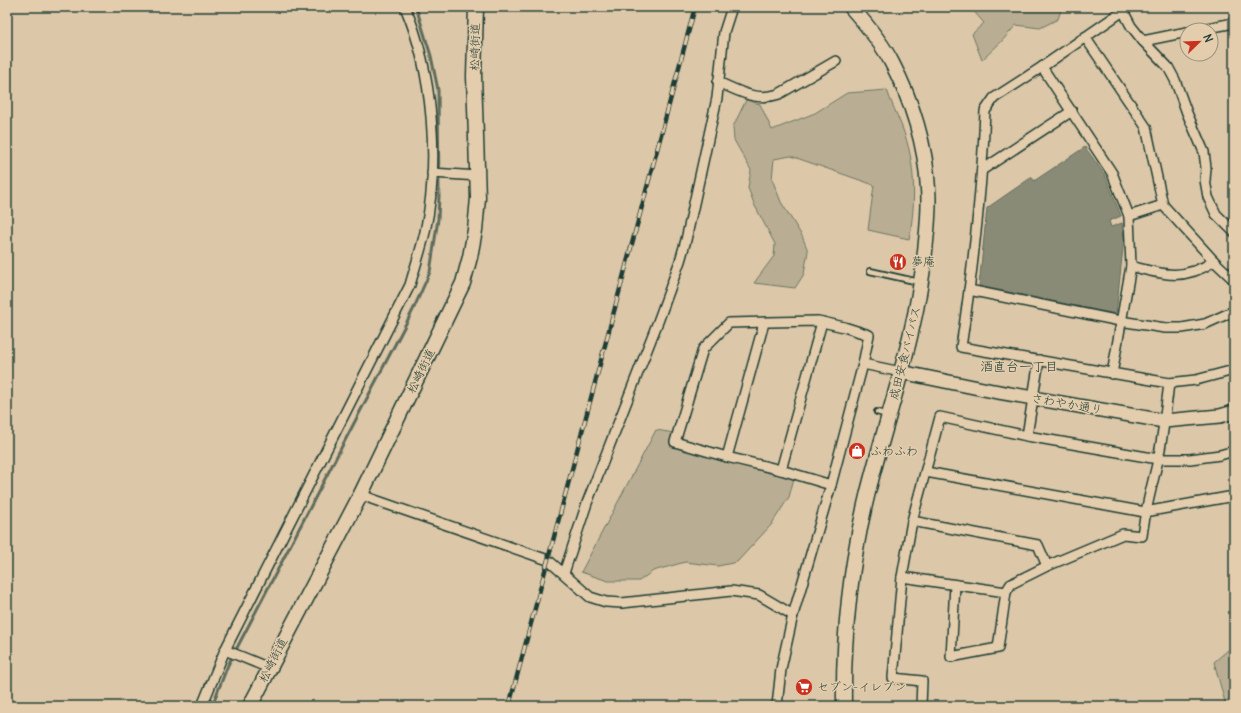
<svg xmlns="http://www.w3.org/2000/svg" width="1241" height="713" font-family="Delius,'Klee One',sans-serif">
  <rect width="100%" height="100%" fill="#dcc7a8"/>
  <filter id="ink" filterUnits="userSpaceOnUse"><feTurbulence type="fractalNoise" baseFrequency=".025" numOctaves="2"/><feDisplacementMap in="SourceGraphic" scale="8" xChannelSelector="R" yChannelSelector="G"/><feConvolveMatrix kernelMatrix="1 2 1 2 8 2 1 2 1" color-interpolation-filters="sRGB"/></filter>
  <g filter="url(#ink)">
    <g fill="#b9ae93" stroke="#6c7664">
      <polygon points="970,7 1062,7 1058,19 1040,28 1016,25 1001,42 982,60 972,34 984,23"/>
      <path d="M887,90C891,103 897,114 902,127C916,162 916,203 909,239L868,230L874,185L791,156L774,159L772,179L781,202L802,236L808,251L804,274L795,288L754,283L774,256L775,244L755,206L748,188L751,170L734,140L733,127L746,100L760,104L772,130L815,113L847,93Z"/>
      <polygon points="656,430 674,433 670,446 794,478 789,497 771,525 737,562 718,566 685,562 653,571 639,581 608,581 581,572"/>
      <polygon points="1234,645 1234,706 1226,706 1214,662"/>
    </g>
    <polygon fill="#8a8b76" stroke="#5f6c5c" points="1085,147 1105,175 1121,216 1109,221 1111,227 1122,223 1124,238 1116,314 979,286 987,208 1032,177 1034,181"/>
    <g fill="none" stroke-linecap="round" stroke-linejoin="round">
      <polyline stroke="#5f6c5c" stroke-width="3" points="212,706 228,665 413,310 430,272 438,219 439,196 438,90 431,56 416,7"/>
      <defs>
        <g id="lane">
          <polyline points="870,271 919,282"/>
          <polyline points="877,412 887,415"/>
        </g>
        <g id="street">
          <polyline points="1121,7 1131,26 1143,41 1168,67 1175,80 1187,113 1204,152 1206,168 1205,180 1208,197 1216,214 1234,232"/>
          <path d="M1123,11L1042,67L994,98L985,111C982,190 973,268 961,347L1169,383L1196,380L1234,370"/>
          <polyline points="1197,30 1234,23"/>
          <polyline points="1085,37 1146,127 1163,205 1214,261 1234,280"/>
          <polyline points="1143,41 1187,32"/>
          <polyline points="1042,67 1112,173 1129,216 1131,266 1112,374"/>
          <path d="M718,82C739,91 756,102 779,94L836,61"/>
          <polyline points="982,170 1072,111"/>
          <polyline points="432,173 478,176"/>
          <polyline points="1129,216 1163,205"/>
          <path d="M1131,266C1163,275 1185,281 1214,261"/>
          <polyline points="969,290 1120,321 1165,328 1182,328 1205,324 1234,311"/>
          <polygon points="818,321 844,327 869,335 863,364 831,485 781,470 727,457 675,442 703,349 729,323"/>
          <polyline points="863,364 901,372"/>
          <polyline points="1027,436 1039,360"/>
          <polyline points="727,457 764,323"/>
          <polyline points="781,470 822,322"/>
          <polyline points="926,472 1145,512 1234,496"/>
          <polyline points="361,494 372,499 548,560 590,597 606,602 622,603 731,591 759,595 793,615"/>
          <polyline points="912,521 1038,545 1047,566"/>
          <polyline points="564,573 587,503 659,319 680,261 686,240 717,98 724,32 732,7"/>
          <polyline points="902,577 1006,592"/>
          <path d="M955,585L951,657L998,648L1006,592L1011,584L1047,566L1123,534L1142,536C1145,510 1152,486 1158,460C1163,435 1166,409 1169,383"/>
          <polyline points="225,650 269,668"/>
          <path d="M202,706L225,650L410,285C415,267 421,250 425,232C440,164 433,71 405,7"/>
          <polyline points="777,706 781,669 793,615 831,485"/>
          <polyline points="921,706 922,681 893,678 902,577 912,521 940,417 1027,436 1158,459 1190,459 1220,455 1234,451"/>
        </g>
        <polyline id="secondary" points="901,372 993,391 1164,421 1220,416 1234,412"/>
        <g id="primary">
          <polyline points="250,706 361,494 463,283 470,257 475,230 478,198 474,76 476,7"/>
          <path d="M844,706C843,635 851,561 868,492C888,412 917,333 925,251C927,231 930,209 928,189C926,146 912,101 892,63C882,43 866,24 851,7"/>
        </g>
      </defs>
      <use href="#lane" stroke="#1f3d34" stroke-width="8"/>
      <use href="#street" stroke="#1f3d34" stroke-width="12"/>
      <use href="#secondary" stroke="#1f3d34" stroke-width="16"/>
      <use href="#primary" stroke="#1f3d34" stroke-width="17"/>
      <use href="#lane" stroke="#e4cdad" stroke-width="4.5"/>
      <use href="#street" stroke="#e4cdad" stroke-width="9"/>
      <use href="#secondary" stroke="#e4cdad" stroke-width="13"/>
      <use href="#primary" stroke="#e4cdad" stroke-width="14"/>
      <defs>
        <polyline id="rail" points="509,706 695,7"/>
      </defs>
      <use href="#rail" stroke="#1f3d34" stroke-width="4.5"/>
      <use href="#rail" stroke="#e4cdad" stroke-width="3" stroke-dasharray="9" stroke-linecap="butt"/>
    </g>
  </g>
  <defs>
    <symbol id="restaurant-disc" viewBox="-11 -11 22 22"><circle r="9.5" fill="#c8321e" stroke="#e4cdad"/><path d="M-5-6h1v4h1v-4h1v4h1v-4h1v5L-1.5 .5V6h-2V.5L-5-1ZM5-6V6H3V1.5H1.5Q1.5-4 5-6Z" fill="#fff"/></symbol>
    <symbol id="shop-disc" viewBox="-11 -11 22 22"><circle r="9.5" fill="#c8321e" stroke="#e4cdad"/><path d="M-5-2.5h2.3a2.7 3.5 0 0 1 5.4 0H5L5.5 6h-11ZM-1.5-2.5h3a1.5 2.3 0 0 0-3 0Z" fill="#fff"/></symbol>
    <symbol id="supermarket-disc" viewBox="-11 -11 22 22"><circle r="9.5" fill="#c8321e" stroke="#e4cdad"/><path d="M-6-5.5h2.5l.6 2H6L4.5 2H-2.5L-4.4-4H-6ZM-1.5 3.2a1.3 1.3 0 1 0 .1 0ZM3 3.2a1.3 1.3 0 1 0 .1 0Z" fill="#fff"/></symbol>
  </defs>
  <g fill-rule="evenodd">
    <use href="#restaurant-disc" x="888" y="252" width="20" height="20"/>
    <use href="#shop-disc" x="847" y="441" width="20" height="20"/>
    <use href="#supermarket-disc" x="794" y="677" width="20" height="20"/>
  </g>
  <g text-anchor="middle" stroke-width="3" stroke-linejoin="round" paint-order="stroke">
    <g font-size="12" fill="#1f3d34" stroke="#e4cdad">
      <text transform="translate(475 47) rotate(-89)" y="4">松崎街道</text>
      <text transform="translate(905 353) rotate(-76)" y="4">成田安食バイパス</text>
      <text transform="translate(421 371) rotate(-64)" y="4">松崎街道</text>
      <text transform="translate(1067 404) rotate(10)" y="4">さわやか通り</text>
      <text transform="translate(273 660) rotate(-63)" y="4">松崎街道</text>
    </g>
    <g font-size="12" fill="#1f3d34" stroke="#e4cdad" text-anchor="start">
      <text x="911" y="266">夢庵</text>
      <text x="870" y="455">ふわふわ</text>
      <text x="817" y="691">セブン-イレブン</text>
    </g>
    <g font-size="13" fill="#1f3d34" stroke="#e4cdad">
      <text x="1019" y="371">酒直台一丁目</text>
    </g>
  </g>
  <rect width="1241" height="713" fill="none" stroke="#e4cdad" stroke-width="24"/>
  <rect x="12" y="12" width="1217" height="689" fill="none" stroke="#1f3d34" stroke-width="1.5" filter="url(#ink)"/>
  <g transform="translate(1199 42) rotate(67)"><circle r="19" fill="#e4cdad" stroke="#95937d"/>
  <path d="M0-3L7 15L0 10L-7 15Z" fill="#c8321e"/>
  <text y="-6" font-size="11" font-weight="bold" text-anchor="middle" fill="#1f3d34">N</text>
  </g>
</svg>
